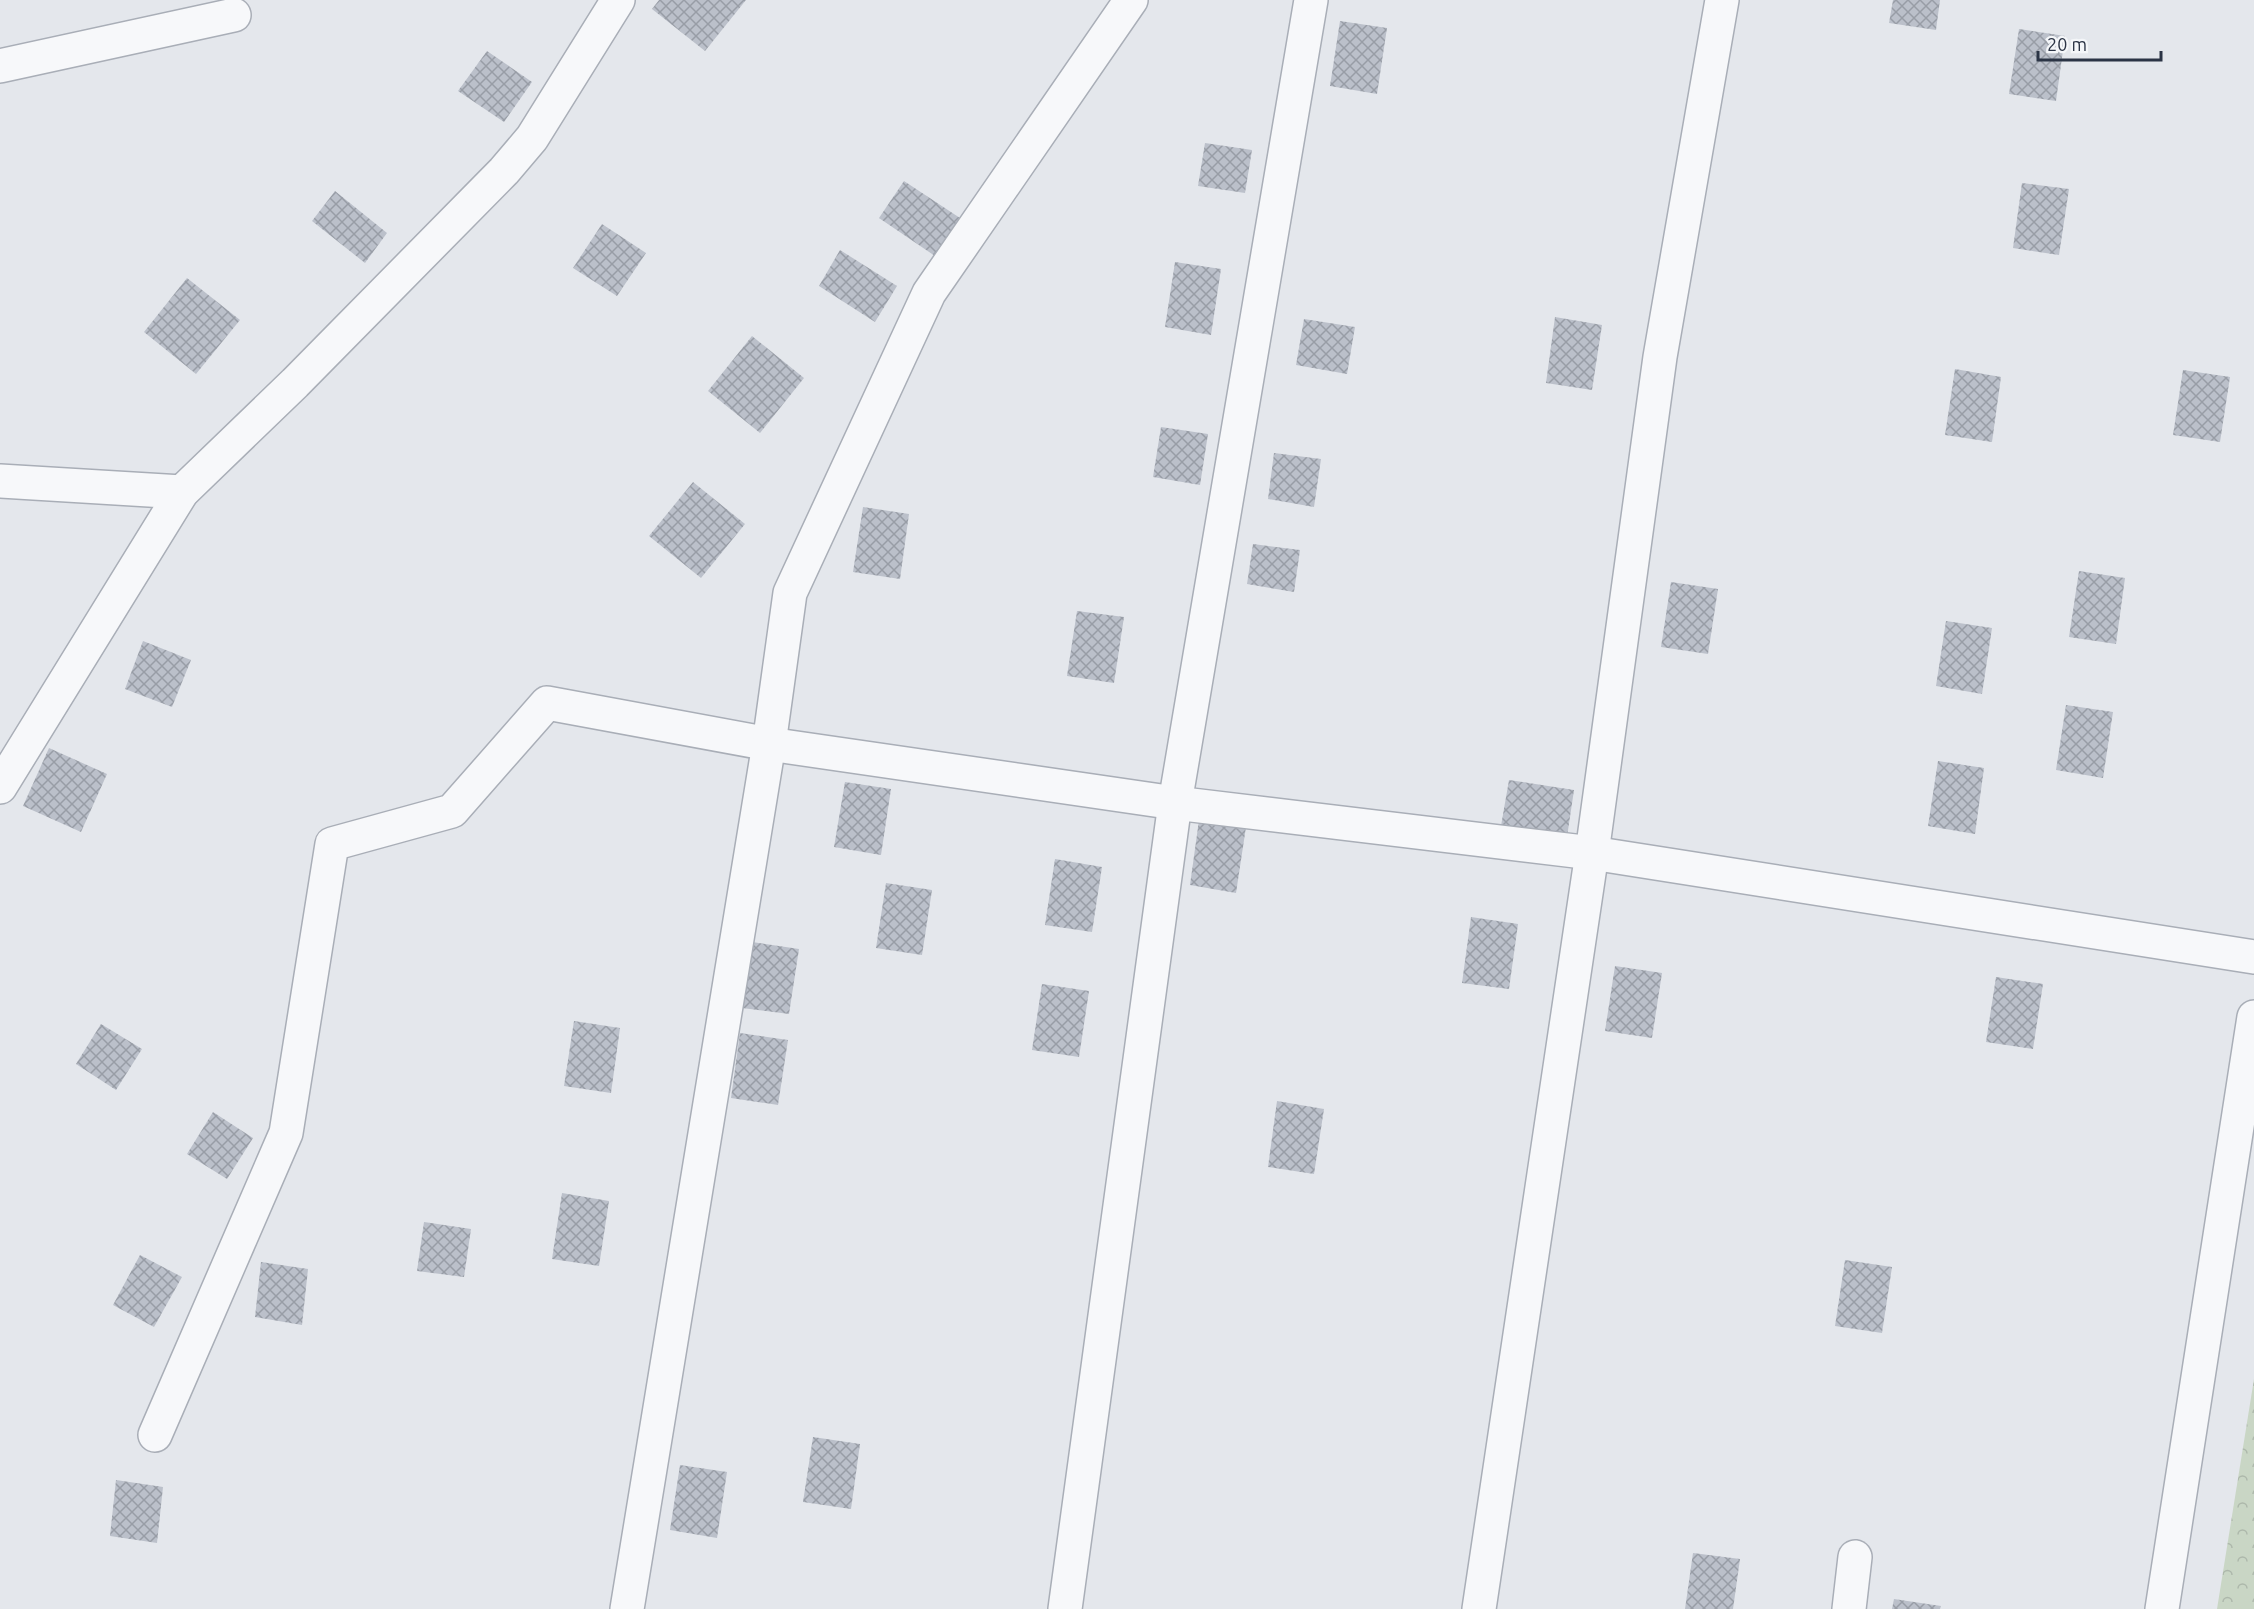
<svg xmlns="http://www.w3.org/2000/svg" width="2254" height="1609" font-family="Ubuntu,sans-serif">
  <defs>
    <pattern id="forest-crowns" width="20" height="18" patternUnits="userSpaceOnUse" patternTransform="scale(1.5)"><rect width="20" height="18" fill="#c9d6c5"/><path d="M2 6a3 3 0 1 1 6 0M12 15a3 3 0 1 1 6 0" fill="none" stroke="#adb8ab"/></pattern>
    <pattern id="building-cross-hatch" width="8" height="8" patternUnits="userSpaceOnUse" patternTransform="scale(1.5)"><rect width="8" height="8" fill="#bbc0ca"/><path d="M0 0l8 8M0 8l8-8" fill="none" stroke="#989da6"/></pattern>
  </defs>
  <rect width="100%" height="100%" fill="#e4e7ec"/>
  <polygon fill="url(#forest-crowns)" points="2254,1379 2254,1609 2217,1609"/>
  <g fill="url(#building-cross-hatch)">
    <polygon points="659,0 746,0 705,51 652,9"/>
    <polygon points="1893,0 1940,0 1936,30 1889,23"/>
    <polygon points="1340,21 1387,28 1377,94 1330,86"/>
    <polygon points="2019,29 2065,36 2056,101 2009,94"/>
    <polygon points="487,51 532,82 504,122 458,91"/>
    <polygon points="1205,143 1252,150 1245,193 1198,186"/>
    <polygon points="904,181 960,218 935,256 879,218"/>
    <polygon points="2022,183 2069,189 2059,255 2013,248"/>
    <polygon points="335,191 387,233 365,263 312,221"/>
    <polygon points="602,224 646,253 617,296 573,268"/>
    <polygon points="840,250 897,286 875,322 819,286"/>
    <polygon points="1175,262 1221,269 1211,335 1165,327"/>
    <polygon points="187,278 240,320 196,374 144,332"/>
    <polygon points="1555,317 1602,325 1592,390 1546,383"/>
    <polygon points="1304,319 1355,327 1347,374 1296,365"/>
    <polygon points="752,336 804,378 760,433 708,391"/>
    <polygon points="1955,369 2001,377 1992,442 1945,435"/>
    <polygon points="2183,370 2230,377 2220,442 2173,435"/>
    <polygon points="1161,427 1208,434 1200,485 1153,477"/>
    <polygon points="1274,453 1321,459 1314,507 1268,499"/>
    <polygon points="693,482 745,524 701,578 649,536"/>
    <polygon points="863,507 909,514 900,579 853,572"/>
    <polygon points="1253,544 1300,550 1294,592 1247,584"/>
    <polygon points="2079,571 2125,578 2116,644 2069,637"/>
    <polygon points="1671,582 1718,589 1708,654 1661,647"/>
    <polygon points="1077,611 1124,617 1114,683 1067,676"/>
    <polygon points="1946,621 1992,628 1982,694 1936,686"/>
    <polygon points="143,641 191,660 172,707 125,689"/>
    <polygon points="2066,705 2113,712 2103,778 2056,770"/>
    <polygon points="49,748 107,774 81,832 23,806"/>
    <polygon points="1938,761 1984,768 1975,834 1928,826"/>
    <polygon points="1509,780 1574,790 1567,837 1501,826"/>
    <polygon points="845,782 891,789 881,855 834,847"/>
    <polygon points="1199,820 1246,827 1236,893 1190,885"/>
    <polygon points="1055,859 1102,867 1092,932 1045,925"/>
    <polygon points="886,883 932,890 922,955 876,948"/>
    <polygon points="1471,917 1518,924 1509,989 1462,983"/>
    <polygon points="752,942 799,949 789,1014 742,1008"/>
    <polygon points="1615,966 1662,973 1652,1038 1605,1031"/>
    <polygon points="1996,977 2043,984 2033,1049 1986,1042"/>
    <polygon points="1042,984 1089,991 1079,1057 1032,1050"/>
    <polygon points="574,1021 620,1028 611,1093 564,1086"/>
    <polygon points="101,1024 142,1049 116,1090 76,1064"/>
    <polygon points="740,1033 788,1040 778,1105 731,1098"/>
    <polygon points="1277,1101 1324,1109 1314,1174 1268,1167"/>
    <polygon points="213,1112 253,1138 227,1179 187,1154"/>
    <polygon points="562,1193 609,1201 599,1266 552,1259"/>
    <polygon points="424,1222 471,1229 464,1277 417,1271"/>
    <polygon points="140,1255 182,1277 154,1327 113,1305"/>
    <polygon points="1845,1260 1892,1267 1882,1333 1835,1326"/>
    <polygon points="261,1262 308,1269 302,1325 255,1317"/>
    <polygon points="813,1437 860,1444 851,1509 803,1502"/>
    <polygon points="680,1465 727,1472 717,1538 670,1530"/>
    <polygon points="116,1480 163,1487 157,1543 110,1536"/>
    <polygon points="1693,1553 1740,1559 1733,1609 1685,1609"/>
    <polygon points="1894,1599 1941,1606 1940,1609 1892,1609"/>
  </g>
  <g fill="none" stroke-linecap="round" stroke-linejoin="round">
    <defs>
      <g id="minor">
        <polyline points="0,66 234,15"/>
        <polyline points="0,481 182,492"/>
        <polyline points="0,787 182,492 295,383 504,171 532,138 618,0"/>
        <polyline points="155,1435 286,1133 332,844 452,811 547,703 769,744 1175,803 1592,853 2254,957"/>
        <polyline points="627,1609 769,744 790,593 929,293 1131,0"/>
        <polyline points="1065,1609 1175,803 1311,0"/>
        <polyline points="1479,1609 1592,853 1660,357 1722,0"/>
        <polyline points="1849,1609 1855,1557"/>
        <polyline points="2162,1609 2254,1017"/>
      </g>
    </defs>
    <use href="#minor" stroke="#a9aeb7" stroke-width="36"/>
    <use href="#minor" stroke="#f7f8fa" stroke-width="33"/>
  </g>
  <path d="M2038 51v9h123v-9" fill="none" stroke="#2b3445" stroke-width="3"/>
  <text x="2047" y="51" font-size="18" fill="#2b3445" stroke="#f4f6f9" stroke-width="4.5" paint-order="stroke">20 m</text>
</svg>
